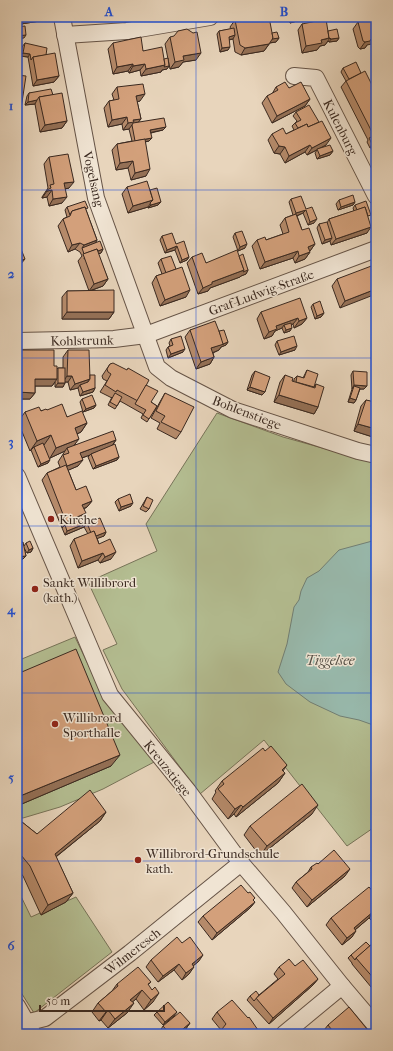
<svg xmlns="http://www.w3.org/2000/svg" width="393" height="1051" font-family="'IM FELL French Canon',serif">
  <rect width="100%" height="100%" fill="#e8d5bc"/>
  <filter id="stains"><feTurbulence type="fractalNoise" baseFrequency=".005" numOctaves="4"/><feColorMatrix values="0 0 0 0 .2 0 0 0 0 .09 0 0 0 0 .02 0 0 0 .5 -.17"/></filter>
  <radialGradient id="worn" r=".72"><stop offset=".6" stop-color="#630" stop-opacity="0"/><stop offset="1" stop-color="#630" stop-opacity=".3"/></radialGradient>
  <g fill="#b4be92" stroke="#777459">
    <polygon points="217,413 283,437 376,463 376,826 347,846 264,740 200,794 122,689 103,650 117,644 88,582 157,551 146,524"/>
    <polygon points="75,637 104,698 156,761 103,789 60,807 23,818 17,817 17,661"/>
    <polygon points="17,888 31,917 76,897 112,952 34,1013 17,986"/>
  </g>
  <polygon fill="#98b9ac" stroke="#727f74" points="376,540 376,726 359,720 340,716 310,702 286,684 278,672 287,644 294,607 299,600 301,591 307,578 319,571 339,550"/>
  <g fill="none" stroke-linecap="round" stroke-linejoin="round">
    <defs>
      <g id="minor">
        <polyline points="62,17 96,198 157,367 171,378 233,410 358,451 376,455"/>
        <polyline points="65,35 127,31 210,17"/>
        <polyline points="294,76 316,78 376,196"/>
        <polyline points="17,341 114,339 146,335 376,249"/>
        <polyline points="17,476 110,695 188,791 241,863 283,912 342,986 376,1026"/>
        <polyline points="17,1006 33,1034"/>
        <polyline points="17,1025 45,1018 130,953 241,863"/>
        <polyline points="284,1034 342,986"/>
      </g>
    </defs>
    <use href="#minor" stroke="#665447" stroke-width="18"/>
    <use href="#minor" stroke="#f0e4d3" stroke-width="16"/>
  </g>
  <g fill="#b58a6a" stroke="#3a2920">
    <polygon points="20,17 43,17 40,21 21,24"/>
    <polygon points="289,17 299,17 299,18 297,21 290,23"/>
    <polygon points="235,20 272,33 279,38 276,42 270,43 264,51 241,55 235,52 233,39 229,40 228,50 220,52 217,34 219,31 231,29 230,27"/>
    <polygon points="358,22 367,45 365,48 360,49 358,47 353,29"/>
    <polygon points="302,24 328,31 339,38 337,41 329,42 328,41 325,45 320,46 317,50 302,53 298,30"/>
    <polygon points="170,37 196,60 183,62 179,67 170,69 165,44"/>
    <polygon points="25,43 46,55 59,76 54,82 33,86 28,57 20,56 22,47"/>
    <polygon points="113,43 143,51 164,59 169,66 167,69 162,70 161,72 141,76 140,70 129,73 128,71 113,74 108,49"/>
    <polygon points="343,68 361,73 376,93 376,145 370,148 367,142 368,140 341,87 346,81 341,72"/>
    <polygon points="117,87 140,101 137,101 141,119 138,122 166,127 163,130 151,133 149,141 145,142 146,176 131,180 128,168 116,170 112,150 117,144 132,141 129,129 123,130 122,124 108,127 104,108 109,101 114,100 112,94"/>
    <polygon points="276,87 289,88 310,99 305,106 272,123 262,103 267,96 272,94"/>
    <polygon points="29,93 53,95 67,121 62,128 40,132 35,104 25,105 27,96"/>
    <polygon points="296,112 326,145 320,148 333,151 330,155 317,159 315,153 317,150 307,155 305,152 285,163 280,154 274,153 268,140 272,134 286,134 294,130 292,126 297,121 293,116"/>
    <polygon points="49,157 69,188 65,189 62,203 49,206 47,197 42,198 42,197 48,188 44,164"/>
    <polygon points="127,187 150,190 161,202 158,205 148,208 148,207 128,213 122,194"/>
    <polygon points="291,199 306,209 314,223 308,225 303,213 297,216 302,230 315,244 310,251 309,251 310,252 305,259 295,263 293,258 260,269 252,246 257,240 266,240 283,234 280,225 285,218 293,215 289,202"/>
    <polygon points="339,200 355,202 353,205 338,210 336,204"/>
    <polygon points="355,205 368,218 367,233 331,245 330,241 322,244 317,228 319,224 327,223 329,219 354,211 353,208"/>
    <polygon points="67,207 86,210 97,240 95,243 103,249 101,253 98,254 108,279 103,286 90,291 114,312 109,319 62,319 62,297 67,291 89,291 78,261 82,256 80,252 75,249 68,252 58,226 63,219 67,217 65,210"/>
    <polygon points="235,233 245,248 238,251 233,237"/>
    <polygon points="162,236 176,244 189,257 187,260 180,263 175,250 165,253 160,240"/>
    <polygon points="239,256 248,270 246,274 241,276 240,277 210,288 208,291 198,294 187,263 192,257 206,263"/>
    <polygon points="161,259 186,297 160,306 152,283 156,276 162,274 158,263"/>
    <polygon points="376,270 340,308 332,286 337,279"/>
    <polygon points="313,304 324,313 321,317 315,319 311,307"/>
    <polygon points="261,312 307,318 302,324 294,328 293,324 291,325 290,331 284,333 282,328 275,331 272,336 264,339 257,319"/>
    <polygon points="190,330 219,331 228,342 226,345 221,347 219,350 213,353 214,357 210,364 196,369 185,337"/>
    <polygon points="171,339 183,352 168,358 166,350 168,347 170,346 169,343"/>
    <polygon points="277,341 295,350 279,355 275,345"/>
    <polygon points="19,350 54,366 57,369 58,368 63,368 63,357 68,350 90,375 95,388 93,392 80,396 78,388 70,390 68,382 65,382 63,387 55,387 55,382 52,386 35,386 35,393 30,399 17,399 17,353"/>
    <polygon points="110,364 146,385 151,402 157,406 147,422 141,418 143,414 120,401 115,409 108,405 112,397 112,398 100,392 107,381 103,379 102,376"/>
    <polygon points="307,370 314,387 316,384 318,407 314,414 274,402 280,382 285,375 292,381 294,381 294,379 297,376 303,378"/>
    <polygon points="255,371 265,392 262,395 247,390 252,375"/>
    <polygon points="353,371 367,386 364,389 360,389 356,400 354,403 348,402 352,389 351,375"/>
    <polygon points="165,393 181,432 176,439 157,429 160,423 151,418 161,400"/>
    <polygon points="376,395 376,438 354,431 361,406 366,400 372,402 373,399"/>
    <polygon points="82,399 96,405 94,408 83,412 80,402"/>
    <polygon points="47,410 87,423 81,432 77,434 74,445 116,440 112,446 119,457 117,460 93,469 88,457 90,455 82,458 78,466 68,470 76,490 92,501 87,507 84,509 84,527 65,535 42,480 47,473 60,467 58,462 65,451 50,458 48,463 38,467 31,450 30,451 18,422 25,412"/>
    <polygon points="147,497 149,509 146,512 140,509"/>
    <polygon points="118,499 131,506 119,511 115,502"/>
    <polygon points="87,523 106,532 104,536 97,538 99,544 111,559 100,563 98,560 78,568 70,546 74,539 88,534 84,527"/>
    <polygon points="17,543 24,546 26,543 33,548 31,552 27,553 24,548 26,556 23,559 17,560"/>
    <polygon points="17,674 111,766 17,806"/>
    <polygon points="265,751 287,765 283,771 285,773 278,783 236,817 234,814 228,819 212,799 216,792 215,791 222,781"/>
    <polygon points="106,812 100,821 56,857 73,893 66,902 41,915 23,876 17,868 17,818 37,834"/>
    <polygon points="312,814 260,856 244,835 250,826"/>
    <polygon points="318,864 345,876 307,907 292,888 296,882 308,872 311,867"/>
    <polygon points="248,893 255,898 253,900 255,902 250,908 212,940 198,922 203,916"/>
    <polygon points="376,895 376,917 372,921 369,918 355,930 352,937 342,945 326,925 331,918"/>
    <polygon points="182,943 199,961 193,966 189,974 182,980 174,970 158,982 146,967 151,960"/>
    <polygon points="370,946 376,946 376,993 352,964 352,963 348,958 351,955"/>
    <polygon points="295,966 318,979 313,985 269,1024 247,1000 250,996 259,995 278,979 274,974 279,967"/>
    <polygon points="151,982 148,985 153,1002 144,1010 136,999 132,1002 127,1013 108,1028 101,1020 99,1021 92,1012 98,1003 112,991 117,984"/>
    <polygon points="157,1012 174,1016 163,1025 154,1015"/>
    <polygon points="217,1012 256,1034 218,1034 221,1030 212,1019"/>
    <polygon points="190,1023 185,1030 180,1034 153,1034 160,1031 163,1026"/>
    <polygon points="328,1025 371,1034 321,1034"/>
  </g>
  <g fill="#947056" stroke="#3a2920">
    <polygon points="26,17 43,17 40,21 21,24"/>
    <polygon points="299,18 297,21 290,23 292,19"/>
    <polygon points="26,35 24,38 17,39 17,36"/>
    <polygon points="235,35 233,39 226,40 229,37"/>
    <polygon points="279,38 276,42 268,43 270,39"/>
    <polygon points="330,38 325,45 320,46 317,50 302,53 306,46 321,40"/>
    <polygon points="339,38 337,41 329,42 331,39"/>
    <polygon points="376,38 376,43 367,45 365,48 360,49 365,42 371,39"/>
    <polygon points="269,44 264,51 241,55 245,48"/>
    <polygon points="230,47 228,50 220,52 222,48"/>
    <polygon points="23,53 30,54 28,57 20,56"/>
    <polygon points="201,53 196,60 183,62 179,67 170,69 175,62 183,56"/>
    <polygon points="133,64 128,71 113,74 117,67"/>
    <polygon points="145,64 140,70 129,73 133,66"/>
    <polygon points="165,65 169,66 167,69 162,70 161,72 141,76 146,69"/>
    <polygon points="59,76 54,82 33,86 37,80"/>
    <polygon points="145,94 140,101 132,103 136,96"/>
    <polygon points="310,99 305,106 272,123 277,116"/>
    <polygon points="37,100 35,104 25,105 28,102"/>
    <polygon points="17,114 20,115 17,119"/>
    <polygon points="127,117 122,124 108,127 112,120"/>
    <polygon points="141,119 136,125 132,125 129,129 123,130 128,123 133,120"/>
    <polygon points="67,121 62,128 40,132 45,125"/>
    <polygon points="166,127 163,130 148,133 150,130"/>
    <polygon points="376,133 376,137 370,139 373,134"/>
    <polygon points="152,138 149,141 132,144 135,141"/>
    <polygon points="331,138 326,145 307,155 312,148"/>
    <polygon points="376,142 376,145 370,148 372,144"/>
    <polygon points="310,145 305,152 285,163 289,156"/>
    <polygon points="279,146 285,147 280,154 274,153"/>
    <polygon points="333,151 330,155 317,159 320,156"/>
    <polygon points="133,161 128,168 116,170 120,163"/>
    <polygon points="150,169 146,176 131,180 135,173"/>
    <polygon points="74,182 69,188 60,190 64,183"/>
    <polygon points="52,190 47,197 42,198 47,191"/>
    <polygon points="67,197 62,203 49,206 53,199"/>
    <polygon points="153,200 148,207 128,213 133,206"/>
    <polygon points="161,202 158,205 148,208 151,205"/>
    <polygon points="355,202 353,205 338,210 341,207"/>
    <polygon points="306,210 303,213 294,217 296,213"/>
    <polygon points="317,219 314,223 308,225 310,222"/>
    <polygon points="371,227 367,233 331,245 336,239"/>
    <polygon points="332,238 330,241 322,244 325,240"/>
    <polygon points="97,240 93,247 82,248 84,245"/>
    <polygon points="80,243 75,249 68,252 72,245"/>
    <polygon points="247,244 245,248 238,251 240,247"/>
    <polygon points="315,244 310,251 303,253 308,247"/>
    <polygon points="177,246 175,250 165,253 167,250"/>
    <polygon points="103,249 101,253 84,259 85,256"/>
    <polygon points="298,251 293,258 260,269 265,262"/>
    <polygon points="310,252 305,259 295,263 299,256"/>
    <polygon points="189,257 187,260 180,263 182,260"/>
    <polygon points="25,259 20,265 17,267 17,262"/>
    <polygon points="244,270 248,270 246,274 241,276 240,277 210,288 208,291 198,294 203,288 212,282"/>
    <polygon points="108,279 103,286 89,291 94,284"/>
    <polygon points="376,289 376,294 340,308 345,301"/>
    <polygon points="190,290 186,297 160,306 165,300"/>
    <polygon points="67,312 114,312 109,319 62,319"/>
    <polygon points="324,313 321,317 315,319 317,316"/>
    <polygon points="298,318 293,324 285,327 284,325 282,328 275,331 272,336 264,339 269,332 276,326"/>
    <polygon points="307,318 302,324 294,328 299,321"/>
    <polygon points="292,328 290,331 284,333 286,330"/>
    <polygon points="228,342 226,345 221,347 219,350 207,355 211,348"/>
    <polygon points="297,346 295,350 279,355 281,352"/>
    <polygon points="185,349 183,352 168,358 171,354"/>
    <polygon points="214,357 210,364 196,369 201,362"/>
    <polygon points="67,376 72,376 68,382 63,382"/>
    <polygon points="35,379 57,379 52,386 30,386"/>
    <polygon points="90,379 85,386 80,385 78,388 70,390 75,384"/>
    <polygon points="58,383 65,383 63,387 55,387"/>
    <polygon points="354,385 367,386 364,389 353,389 354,386 352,389"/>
    <polygon points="250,387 265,392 262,395 247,390"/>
    <polygon points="95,388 93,392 80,396 83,392"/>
    <polygon points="17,392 35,393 30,399 17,399"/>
    <polygon points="279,395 318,407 314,414 274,402"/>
    <polygon points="350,398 356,400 354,403 348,402"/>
    <polygon points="96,405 94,408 83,412 86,409"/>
    <polygon points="87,423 81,432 68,438 75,428"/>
    <polygon points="358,424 376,429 376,438 354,431"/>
    <polygon points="51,435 44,445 34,447 30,451 37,441"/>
    <polygon points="79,439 72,448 67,448 65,451 50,458 56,448"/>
    <polygon points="116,440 111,447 91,454 90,455 76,460 80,453"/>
    <polygon points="119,457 117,460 93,469 96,466"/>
    <polygon points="50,460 48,463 38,467 41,464"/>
    <polygon points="83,460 78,466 62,473 67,466"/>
    <polygon points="92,501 87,507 78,511 82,505"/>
    <polygon points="133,503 131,506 119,511 121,507"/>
    <polygon points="86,513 81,520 65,525 62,528 66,522"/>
    <polygon points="87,523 84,527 65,535 67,531"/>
    <polygon points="106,532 104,536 91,541 93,537"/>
    <polygon points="33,548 31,552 27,553 29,550"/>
    <polygon points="116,552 111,559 100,563 105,557"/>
    <polygon points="103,553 98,560 78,568 82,561"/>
    <polygon points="26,556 23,559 17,560 17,557"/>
    <polygon points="120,755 111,766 17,806 17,801 20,796"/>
    <polygon points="285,773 278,783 236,817 243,807"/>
    <polygon points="241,805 234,814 228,819 235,809"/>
    <polygon points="318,805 312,814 260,856 267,846"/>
    <polygon points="106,812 100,821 48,863 55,854"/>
    <polygon points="350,869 345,876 307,907 312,900"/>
    <polygon points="73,893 66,902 41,915 48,905"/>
    <polygon points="255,902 250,908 212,940 217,933"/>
    <polygon points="374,911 369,918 349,935 354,928"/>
    <polygon points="376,915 376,917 372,921"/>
    <polygon points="356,931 352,937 342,945 347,938"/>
    <polygon points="203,955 199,961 187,971 192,964"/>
    <polygon points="179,964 174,970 158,982 163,976"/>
    <polygon points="194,967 189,974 182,980 186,973"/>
    <polygon points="318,979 313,985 269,1024 273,1018"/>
    <polygon points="142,990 136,999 124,1009 130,1000"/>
    <polygon points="159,993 153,1002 144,1010 151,1000"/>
    <polygon points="134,1003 127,1013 108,1028 115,1019"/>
    <polygon points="108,1010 101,1020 99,1021 106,1012"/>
    <polygon points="177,1012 174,1016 163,1025 165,1022"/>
    <polygon points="190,1023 185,1030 180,1034 177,1034"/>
  </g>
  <g fill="#d3a07b" stroke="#3a2920">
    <polygon points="250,17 269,17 273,38 269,44 245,48 240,45 235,20"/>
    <polygon points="292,17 299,17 299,18 292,19"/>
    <polygon points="376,17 376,38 371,39 370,41 365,42 363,41 358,22"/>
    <polygon points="326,19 329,38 321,40 322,43 306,46 302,24"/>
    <polygon points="25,26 26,35 17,36 17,27"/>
    <polygon points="234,28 235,35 229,37 230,47 222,48 219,31"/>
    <polygon points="187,29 193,33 197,32 201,53 183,56 184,60 175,62 170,37 174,36 178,31"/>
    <polygon points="337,29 339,38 331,39 330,38 329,38 328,31"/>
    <polygon points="277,32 279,38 272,39 273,38 272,33"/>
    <polygon points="141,37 143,51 162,47 165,65 146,69 145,64 133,66 133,64 117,67 113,43"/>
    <polygon points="25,43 47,48 46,55 33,57 31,60 30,54 23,53"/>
    <polygon points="55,53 59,76 37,80 33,57"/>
    <polygon points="168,58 169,66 164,67 165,65 164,59"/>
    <polygon points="356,62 361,73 349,79 343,68"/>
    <polygon points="365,71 376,93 376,133 373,134 346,81"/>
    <polygon points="17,75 26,76 20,115 17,114"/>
    <polygon points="285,82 289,88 301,82 310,99 277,116 267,96 278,90 276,87"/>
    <polygon points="143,84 145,94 136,96 141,119 133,120 134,122 128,123 127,117 112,120 109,101 119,99 117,87"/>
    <polygon points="51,89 53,95 39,97 37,100 28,102 29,93"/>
    <polygon points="62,93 67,121 45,125 39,97"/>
    <polygon points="309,105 319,122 308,127 307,124 298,128 295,123 301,120 296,112"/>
    <polygon points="164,118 166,127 150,130 152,138 135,141 132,125 133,123"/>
    <polygon points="322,121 331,138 312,148 310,145 289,156 285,147 279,146 272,134 283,128 286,134 307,124 308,127"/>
    <polygon points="376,135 376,142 372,144 369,138"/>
    <polygon points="145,139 150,169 135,173 133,161 120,163 117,144"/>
    <polygon points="330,145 333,151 320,156 317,149"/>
    <polygon points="68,154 74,182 64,183 67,197 53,199 52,190 47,191 47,190 51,188 50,185 54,184 49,157"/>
    <polygon points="147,181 153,200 133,206 127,187"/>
    <polygon points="157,188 161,202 151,205 150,203 153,200 150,190"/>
    <polygon points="353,195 355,202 341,207 339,200"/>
    <polygon points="301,196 306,209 312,207 317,219 310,222 306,210 296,213 291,199"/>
    <polygon points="85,201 88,208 86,209 85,207 72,211 70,215 67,207"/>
    <polygon points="366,201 371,215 368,216 365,207 357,210 355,205"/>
    <polygon points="85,207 97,240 84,245 80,243 72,245 63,219 70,216 72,211"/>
    <polygon points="365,207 371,227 336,239 329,219"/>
    <polygon points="296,214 302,230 309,228 315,244 308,247 310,252 299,256 298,251 265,262 257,240 265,237 266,240 289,232 285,218"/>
    <polygon points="327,222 332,238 325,240 319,224"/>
    <polygon points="242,231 247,244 240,247 235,233"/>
    <polygon points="172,233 176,244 184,241 189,257 182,260 177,246 167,250 162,236"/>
    <polygon points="17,239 25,259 17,262"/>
    <polygon points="100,241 103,249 98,251 97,249 84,254 82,248"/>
    <polygon points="97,249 108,279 94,284 83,254"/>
    <polygon points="237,250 244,270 212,282 212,284 203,288 192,257 202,253 206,263"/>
    <polygon points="243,254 248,270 243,272 244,270 239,256"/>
    <polygon points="171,256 176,269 166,273 161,259"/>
    <polygon points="374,265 376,270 376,289 345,301 337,279"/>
    <polygon points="182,267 190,290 165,300 156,276"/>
    <polygon points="114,290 114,312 67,312 67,291"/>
    <polygon points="300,298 307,318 299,321 298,318 276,326 277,329 269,332 261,312"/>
    <polygon points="320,301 324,313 317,316 313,304"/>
    <polygon points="215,321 224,344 211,348 214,357 201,362 190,330"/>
    <polygon points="291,323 292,328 286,330 284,325"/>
    <polygon points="224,330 228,342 223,344 219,331"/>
    <polygon points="181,336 185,349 171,354 168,347 173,345 171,339"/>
    <polygon points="294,336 297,346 281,352 277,341"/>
    <polygon points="19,350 54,350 54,366 57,366 57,379 35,379 35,393 17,392 17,378 19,378"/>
    <polygon points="68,350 89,350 90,379 75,384 72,376 67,376"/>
    <polygon points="113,363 127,370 128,368 149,380 138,401 117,390 116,392 105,385 111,374 108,372 107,369 110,364"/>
    <rect x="58" y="368" width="7" height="15"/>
    <polygon points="307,370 318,374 314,387 296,382 297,376 304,378"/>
    <polygon points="255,371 270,377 265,392 250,387"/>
    <polygon points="353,371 367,372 367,386 354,385"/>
    <polygon points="90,375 95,375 95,388 83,392 80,385 88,382 90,379"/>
    <polygon points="285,375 293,378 292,381 315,388 316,384 324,387 318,407 279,395"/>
    <polygon points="146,385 158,391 151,402 157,406 149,419 143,415 146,410 135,404"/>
    <polygon points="354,386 360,388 356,400 350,398"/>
    <polygon points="115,393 122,397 117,406 110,402"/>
    <polygon points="165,393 194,407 181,432 161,422 165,416 156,411"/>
    <polygon points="92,395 96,405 86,409 82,399"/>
    <polygon points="376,398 376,429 358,424 366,400 375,402"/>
    <polygon points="62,404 67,417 82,411 87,423 75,428 79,439 56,448 51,435 37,441 25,412 39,407 41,411 46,409 47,410"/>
    <polygon points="113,431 116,440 80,453 83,460 67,466 63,455 69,453 67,448"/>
    <polygon points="43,443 50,460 41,464 34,447"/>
    <polygon points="115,444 119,457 96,466 91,454"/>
    <polygon points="66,465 76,490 86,486 92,501 82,505 86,513 66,522 47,473"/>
    <polygon points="130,494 133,503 121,507 118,499"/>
    <polygon points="147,497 153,500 149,509 143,506"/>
    <polygon points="84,517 87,523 67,531 65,525"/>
    <polygon points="100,518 106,532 96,536 94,531 91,533 87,523"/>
    <polygon points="94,531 99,544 110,539 116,552 105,557 103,553 82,561 74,539"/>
    <polygon points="30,541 33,548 29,550 26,543"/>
    <polygon points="23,542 26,556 17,557 17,543"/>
    <polygon points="76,649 120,755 20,796 17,788 17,674"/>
    <polygon points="271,746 287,765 282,770 285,773 243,807 241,805 235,809 218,789 224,784 222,781 263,748 265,751"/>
    <polygon points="302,784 318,805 267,846 250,826"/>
    <polygon points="90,790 106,812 55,854 73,893 48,905 30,866 21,855 17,852 17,818 37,834"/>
    <polygon points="334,850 350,869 312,900 296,882 312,869 311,867 317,863 318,864"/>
    <polygon points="241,885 248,893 250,892 255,898 253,900 255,902 217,933 203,916"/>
    <polygon points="369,887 376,895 376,914 374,911 354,928 356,931 347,938 331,918"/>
    <polygon points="177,937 182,943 190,937 203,955 192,964 194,967 186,973 179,964 163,976 151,960"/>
    <polygon points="366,942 370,946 356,958 355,960 351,955"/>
    <polygon points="373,943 376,946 376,981 356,958"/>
    <polygon points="289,959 295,966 303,960 318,979 273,1018 256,998 285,974 279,967"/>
    <polygon points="138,967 151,982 148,984 152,990 155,987 159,993 151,1000 142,990 130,1000 134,1003 115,1019 108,1010 106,1012 98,1003 118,986 117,984"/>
    <polygon points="256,991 259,995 254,1001 250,996"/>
    <polygon points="232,1000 248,1018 249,1017 258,1030 254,1034 224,1034 222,1032 222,1029 226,1024 217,1012"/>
    <polygon points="168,1002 177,1012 165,1022 157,1012"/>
    <polygon points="349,1007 371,1034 335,1034 328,1025"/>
    <polygon points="180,1012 190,1023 177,1034 170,1034 163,1026"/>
    <polygon points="159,1030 162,1034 153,1034"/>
  </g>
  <path fill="none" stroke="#1d4ed8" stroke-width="1" stroke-opacity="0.55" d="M196,17V1034M17,190H376M17,358H376M17,526H376M17,693H376M17,861H376"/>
  <g fill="#8f2418" stroke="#f0e4d3" stroke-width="1.5">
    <circle cx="51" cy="519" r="4"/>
    <circle cx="35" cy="589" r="4"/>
    <circle cx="55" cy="724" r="4"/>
    <circle cx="138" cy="860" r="4"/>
  </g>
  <g text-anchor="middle" stroke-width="3" stroke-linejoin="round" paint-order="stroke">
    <g font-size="13" fill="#3a2920" stroke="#f0e4d3">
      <text transform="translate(341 127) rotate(63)" y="5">Kulenburg</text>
      <text transform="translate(94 179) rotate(77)" y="5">Vogelsang</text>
      <text transform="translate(261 292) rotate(-20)" y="5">Graf-Ludwig-Straße</text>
      <text transform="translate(82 340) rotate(-1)" y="5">Kohlstrunk</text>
      <text transform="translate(247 412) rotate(21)" y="5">Bohlenstiege</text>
      <text transform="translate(168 768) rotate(51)" y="5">Kreuzstiege</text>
      <text transform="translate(132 951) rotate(-38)" y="5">Wilmeresch</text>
    </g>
    <g font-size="13" fill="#3a2920" stroke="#f0e4d3" text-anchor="start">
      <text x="59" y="524">Kirche</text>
      <text x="43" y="587">Sankt Willibrord<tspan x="43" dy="15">(kath.)</tspan></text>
      <text x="63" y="722">Willibrord<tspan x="63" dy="15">Sporthalle</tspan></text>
      <text x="146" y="858">Willibrord-Grundschule<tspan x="146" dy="15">kath.</tspan></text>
    </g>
    <g font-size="14" font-style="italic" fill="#524d43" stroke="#f0e4d3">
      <text x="330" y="665">Tiggelsee</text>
    </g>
  </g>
  <rect width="393" height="1051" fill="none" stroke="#e8d5bc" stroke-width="44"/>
  <path d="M40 1005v6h124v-6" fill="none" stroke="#3a2920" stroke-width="2"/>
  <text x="46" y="1005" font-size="12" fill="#3a2920" stroke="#f0e4d3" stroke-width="3" paint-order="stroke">50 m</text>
  <rect x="22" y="22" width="349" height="1007" fill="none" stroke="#1d4ed8" stroke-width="1.5"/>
  <g font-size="13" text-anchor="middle" font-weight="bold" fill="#1d4ed8">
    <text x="109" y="16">A</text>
    <text x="284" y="16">B</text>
    <text x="11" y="110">1</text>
    <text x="11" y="278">2</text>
    <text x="11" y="446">3</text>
    <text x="11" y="614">4</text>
    <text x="11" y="782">5</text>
    <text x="11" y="950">6</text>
  </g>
  <rect width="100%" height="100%" filter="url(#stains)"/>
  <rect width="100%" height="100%" fill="url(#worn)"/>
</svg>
